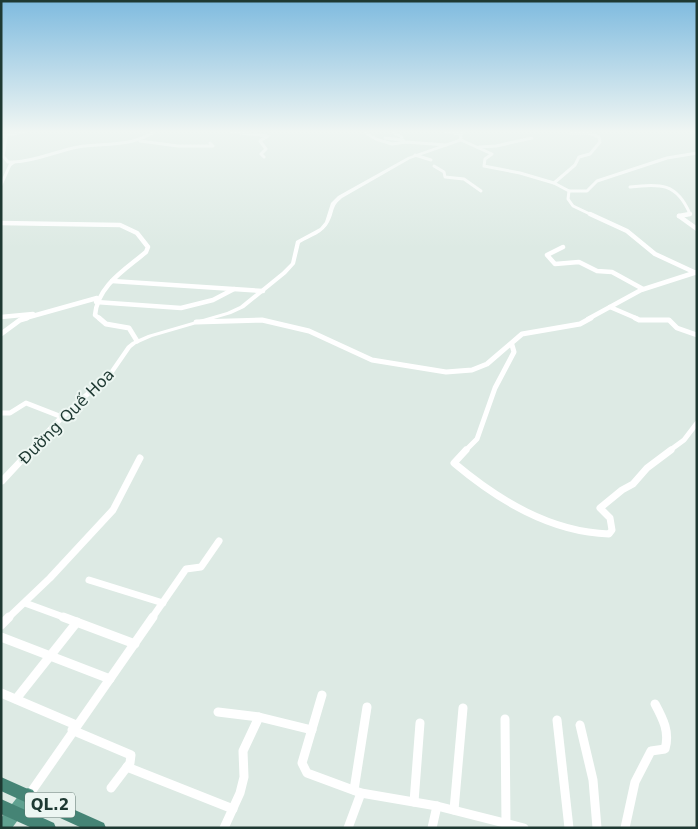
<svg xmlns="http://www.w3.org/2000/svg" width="698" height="829" font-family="'DejaVu Sans',sans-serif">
  <rect width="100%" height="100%" fill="#ddeae4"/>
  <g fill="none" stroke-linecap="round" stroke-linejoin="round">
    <g stroke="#fff" stroke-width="3">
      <polyline points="1,132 6,138 3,156 8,162 14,162 10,165 1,185"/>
      <polyline points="232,132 268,136 260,141 266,149 261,154 264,157"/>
      <polyline points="364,132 376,139 392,144 406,142 446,145"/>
      <polyline points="392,132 402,137"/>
      <polyline points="445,132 462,134"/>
      <polyline points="570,133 589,133 599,137 600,142 590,154 579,157 575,165 554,183 569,191 568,199 573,206 592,215"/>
      <polyline points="6,135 24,132"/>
      <polyline points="385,138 403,140 404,142"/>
      <polyline points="461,140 492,154 485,159 484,166 520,173 554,183"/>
      <polyline points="140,141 178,146 213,146 210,143"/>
      <polyline points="479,147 496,146 532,138"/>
      <polyline points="415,155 431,160"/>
      <path d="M14,162C37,161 56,151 78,147C105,143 130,147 154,132"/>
      <polyline points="434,166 444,172 445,177 464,179 481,191"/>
      <path d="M630,187C660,183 677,183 690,214L685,215"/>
      <polyline points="569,191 587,191 597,181 667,158 697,153"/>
    </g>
    <g stroke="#fff" stroke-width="4.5">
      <polyline points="590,214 627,231 655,254 696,273"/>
      <polyline points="679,216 690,214"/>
      <polyline points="679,216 697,229"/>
      <path d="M1,223L120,225L137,233L148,247L146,252C125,270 98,285 95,315L100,319"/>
      <polyline points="563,247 547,255 555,264 579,262 597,271 612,272 643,289"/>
      <polyline points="112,281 263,291"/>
      <polyline points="96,302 181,308 213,300 234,289"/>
      <polyline points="610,307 638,319"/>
      <polyline points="1,317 33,314"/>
      <polyline points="22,319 97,298"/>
      <polyline points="588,319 641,290 697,272"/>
    </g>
    <g stroke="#fff" stroke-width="5">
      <polyline points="99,318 106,324 129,328 137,341"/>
      <polyline points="635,318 639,320 669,320 677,328 697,335"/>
      <polyline points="196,322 262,320 309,331 372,360 446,372 472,370 487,364 522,334 580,324 591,318"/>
      <polyline points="1,334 20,320 27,318"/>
      <polyline points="1,413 10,413 26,403 62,417"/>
      <polyline points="465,451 477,439 495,388 514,352 512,345"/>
      <polyline points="669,451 684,440 697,423"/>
    </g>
    <g stroke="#fff" stroke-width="7">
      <path d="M466,450L454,463C498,500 550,532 609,534L612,530L610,518L600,508L622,490L633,484L647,468L671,450"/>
      <polyline points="89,580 163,603"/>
      <polyline points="25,603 66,618"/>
      <polyline points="8,618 50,578 113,510 140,458"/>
      <polyline points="152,618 186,569 201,567 219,541"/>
    </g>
    <g stroke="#fff" stroke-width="9">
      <polyline points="63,617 135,644"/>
      <polyline points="1,625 9,617"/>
      <polyline points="1,637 110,679"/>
      <polyline points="1,693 76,725"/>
      <polyline points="322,695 302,763 307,773 361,793 437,806 524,828"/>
      <polyline points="16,699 77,622"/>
      <polyline points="218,712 259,717 312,730"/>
      <polyline points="505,719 506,823"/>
      <polyline points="557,720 569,828"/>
      <polyline points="580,725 593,780 597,828"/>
      <polyline points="72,730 131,755 130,763 111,788"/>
      <polyline points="127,767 233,809"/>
      <polyline points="354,790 367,707"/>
      <polyline points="29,795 153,617"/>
      <polyline points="414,802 420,723"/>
      <polyline points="454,810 463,708"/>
      <polyline points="224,828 240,793 244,777 243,751 259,717"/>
      <polyline points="348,828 361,793"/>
      <polyline points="432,828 437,806"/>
      <path d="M625,828L635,782L651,751L665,749C670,732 663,719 655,704"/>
    </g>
    <path fill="#fff" fill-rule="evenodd" d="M459,132H463L462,141L410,159L342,198C331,207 335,211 329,222C324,233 310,237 300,243L295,264L286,274L244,308L231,314L152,337L136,344L131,348L113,374L64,419L4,484L1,485V477L60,415L109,372L127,346L132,342L148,335L227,312L240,306L282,272L291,263L296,241L320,228L325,222L331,203L338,196L408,157L459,139Z"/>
    <polygon fill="#60a190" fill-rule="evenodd" points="28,788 33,790 35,795 33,800 12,828 1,828 1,818 23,790"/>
    <g fill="#458475" fill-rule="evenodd">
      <polygon points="1,777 104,823 106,828 82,828 1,791"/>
      <polygon points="1,799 54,823 56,828 32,828 1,814"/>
    </g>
  </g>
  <linearGradient id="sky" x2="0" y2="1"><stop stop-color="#7fbbdf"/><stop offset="0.53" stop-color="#f0f6f3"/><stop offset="1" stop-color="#f0f6f3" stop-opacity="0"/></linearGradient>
  <rect width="698" height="248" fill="url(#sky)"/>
  <g text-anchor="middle" stroke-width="4" stroke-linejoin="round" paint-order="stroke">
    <rect fill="#edf6f2" stroke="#5c726c" stroke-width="1" x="25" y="792.5" width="50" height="25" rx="4"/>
    <g font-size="15" font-weight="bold" fill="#1e3932">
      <text x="50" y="810">QL.2</text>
    </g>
    <g font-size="16" fill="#1e3932" stroke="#edf6f2">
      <text transform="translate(66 416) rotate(-45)" y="6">Đường Quế Hoa</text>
    </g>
  </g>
  <rect width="698" height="829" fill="none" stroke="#1e3932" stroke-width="5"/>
</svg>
